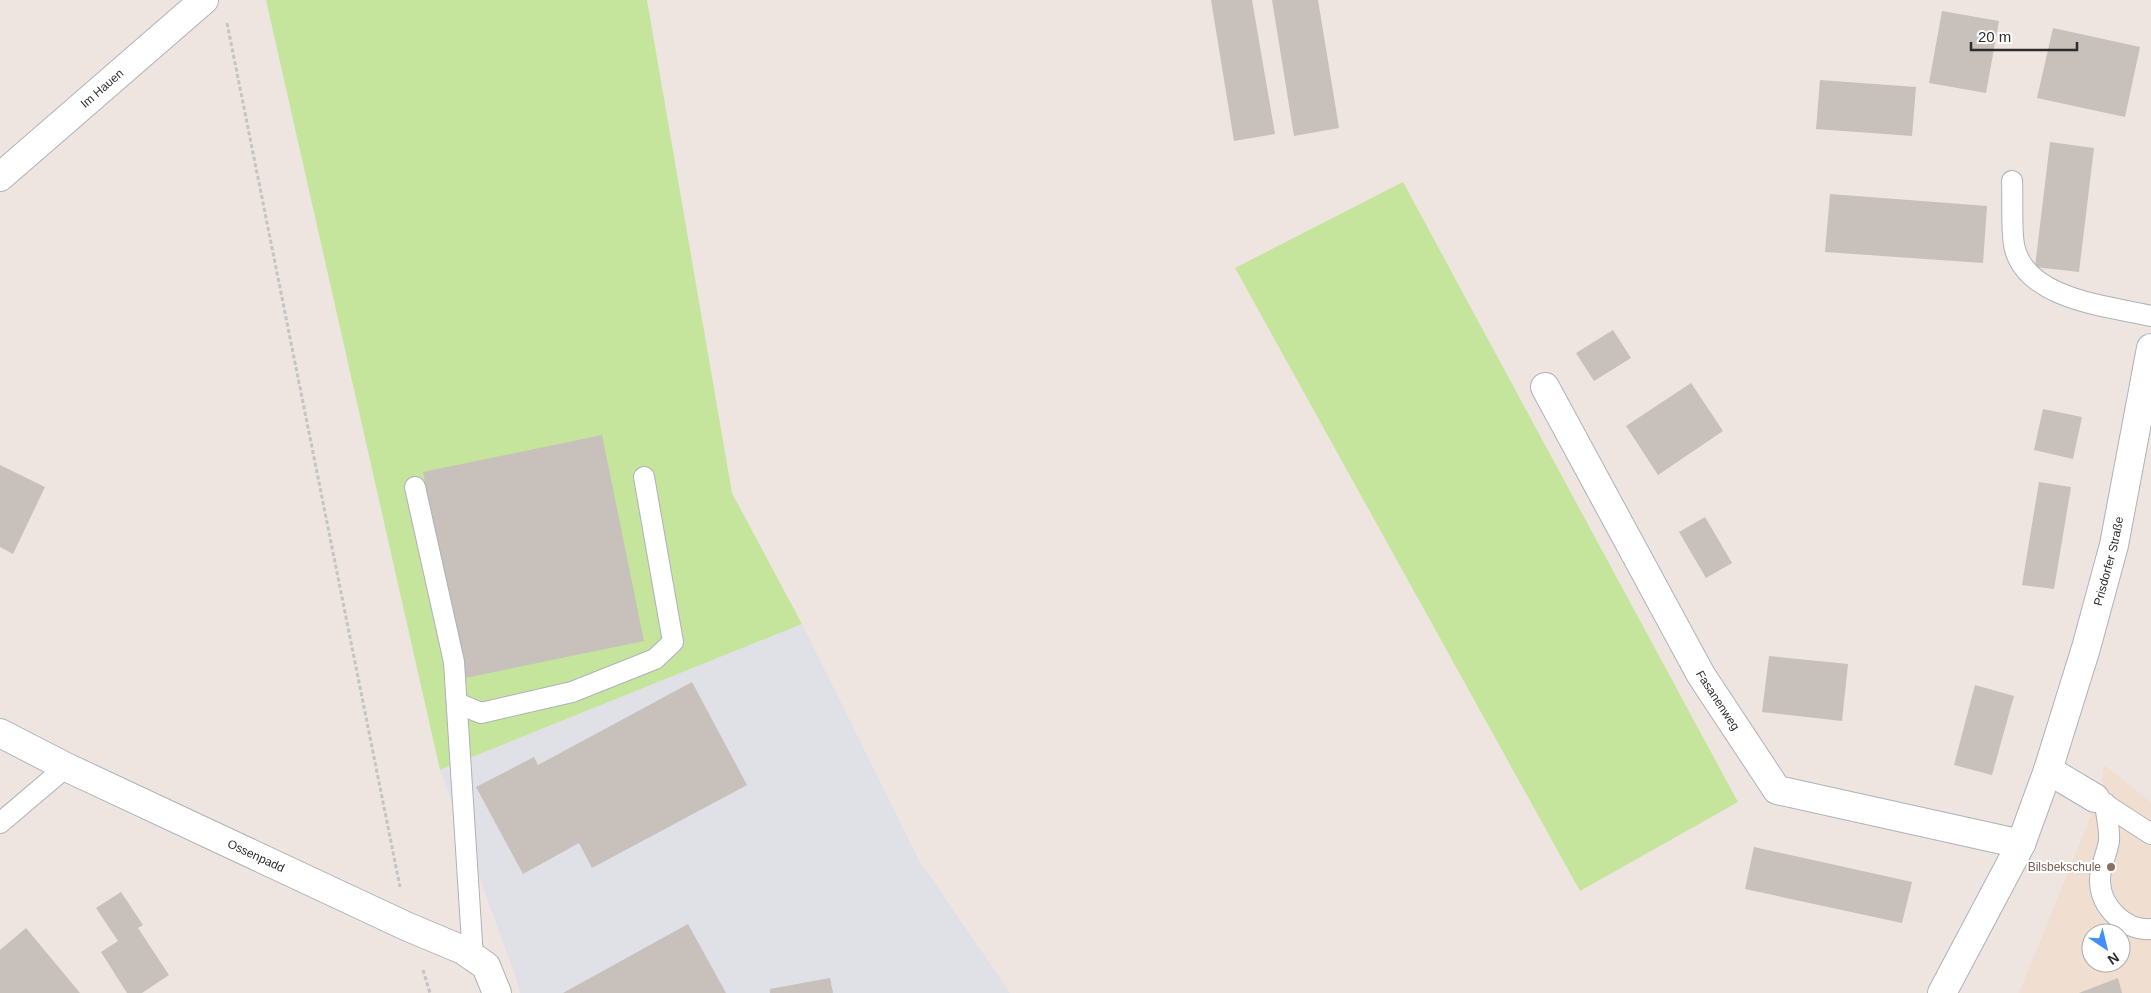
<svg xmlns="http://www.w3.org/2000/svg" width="2151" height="993" font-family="Helvetica,sans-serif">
  <rect width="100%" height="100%" fill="#eee5e0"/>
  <polygon fill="#e0e0e7" points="802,624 919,860 1010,993 520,993 515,975 440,770"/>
  <path fill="#f0ded0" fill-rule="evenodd" d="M2104,765L2151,802V993H2019L2101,791ZM2091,933H2121V963H2091Z"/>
  <g fill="#c5e59d">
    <polygon points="266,0 647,0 732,493 802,624 440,770"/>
    <polygon points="1403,182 1738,802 1580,891 1235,268"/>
  </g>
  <g fill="#c7c0bb">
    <polygon points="1211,0 1252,0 1275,134 1234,141"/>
    <polygon points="1272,0 1318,0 1339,128 1294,136"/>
    <polygon points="1942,11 1999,21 1986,93 1929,83"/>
    <polygon points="2053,28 2140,47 2125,117 2037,98"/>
    <polygon points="1820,80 1916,87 1912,136 1816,129"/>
    <polygon points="2050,142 2094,148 2079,272 2035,267"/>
    <polygon points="1830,194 1987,206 1983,263 1825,252"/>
    <polygon points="1613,330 1631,358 1594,381 1576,353"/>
    <polygon points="1691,383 1723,431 1658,475 1626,426"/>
    <polygon points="2043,409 2082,417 2073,459 2034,450"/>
    <polygon points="602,435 644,641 465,678 423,472"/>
    <polygon points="0,465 45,487 13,554 0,547"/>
    <polygon points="2039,482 2071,487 2054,589 2022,585"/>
    <polygon points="1705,517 1732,563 1706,578 1679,532"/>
    <polygon points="1769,656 1848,664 1842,721 1762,712"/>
    <polygon points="692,682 747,785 592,868 579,843 523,874 476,787 534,757 538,765"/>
    <polygon points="1975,685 2014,696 1992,775 1954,765"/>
    <polygon points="1754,847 1912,882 1902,923 1745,889"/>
    <polygon points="121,892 143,925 138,928 169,975 142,993 127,993 101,952 118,941 96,908"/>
    <polygon points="688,924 726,993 563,993"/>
    <polygon points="26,928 80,993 0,993 0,950"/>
    <polygon points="830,978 833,993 770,993 770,989"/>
    <polygon points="2118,978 2122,993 2079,993"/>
  </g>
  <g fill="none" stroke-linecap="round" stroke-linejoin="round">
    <defs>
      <g id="lane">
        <path d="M2012,181C2013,202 2011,225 2014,245C2024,299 2107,306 2151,316"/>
        <polyline points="415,487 454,662 473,958"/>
        <polyline points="457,703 481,713 572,692 655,659 673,642 644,477"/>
        <polyline points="2097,799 2151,834"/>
        <path d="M2105,803C2106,815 2110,829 2109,841C2107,854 2099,869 2100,882C2101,908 2126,931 2151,929"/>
        <polyline points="0,823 66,767"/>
      </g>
      <g id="street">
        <path id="s1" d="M0,177L204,0"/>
        <path id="s2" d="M1545,387L1701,675L1777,790L2021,844"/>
        <path id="s3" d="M0,733L66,767L408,927L463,950L486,966L497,993"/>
        <polyline points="2048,770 2095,798"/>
        <path id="s4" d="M1942,993L2021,844L2048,770L2086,648L2114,545L2151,348"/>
      </g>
    </defs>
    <use href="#lane" stroke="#adb2b9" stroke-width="22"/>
    <use href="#street" stroke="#adb2b9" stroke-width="30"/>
    <g stroke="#c4c4c4" stroke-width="3" stroke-dasharray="4 2.5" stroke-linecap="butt">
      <polyline points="227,23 400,887"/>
      <polyline points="423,970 430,993"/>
    </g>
    <use href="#lane" stroke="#fff" stroke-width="20"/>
    <use href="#street" stroke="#fff" stroke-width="28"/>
  </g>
  <circle fill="#8d6e63" stroke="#fff" stroke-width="2" cx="2111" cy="867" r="5"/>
  <g text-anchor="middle" stroke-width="4" stroke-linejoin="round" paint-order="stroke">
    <g font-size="12" fill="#2d2d2d" stroke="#fff">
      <text dy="4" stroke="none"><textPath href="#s1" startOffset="135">Im Hauen</textPath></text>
      <text dy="4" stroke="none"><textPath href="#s4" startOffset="465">Prisdorfer Straße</textPath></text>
      <text dy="4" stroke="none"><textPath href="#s2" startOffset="358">Fasanenweg</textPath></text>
      <text dy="4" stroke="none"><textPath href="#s3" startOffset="284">Ossenpadd</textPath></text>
    </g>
    <g font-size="12" fill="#785e54" stroke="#fff" text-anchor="end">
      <text x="2101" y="871">Bilsbekschule</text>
    </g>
  </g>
  <g transform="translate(2106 948) rotate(145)"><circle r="24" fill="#ffffff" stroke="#ababab"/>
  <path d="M0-4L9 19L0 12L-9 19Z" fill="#408dfb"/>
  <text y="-8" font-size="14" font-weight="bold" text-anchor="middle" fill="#2d2d2d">N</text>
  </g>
  <path d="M1971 42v8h106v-8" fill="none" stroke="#2d2d2d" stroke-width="2.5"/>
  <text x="1978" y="42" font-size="15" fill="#2d2d2d" stroke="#ffffff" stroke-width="4" paint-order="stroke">20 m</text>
</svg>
